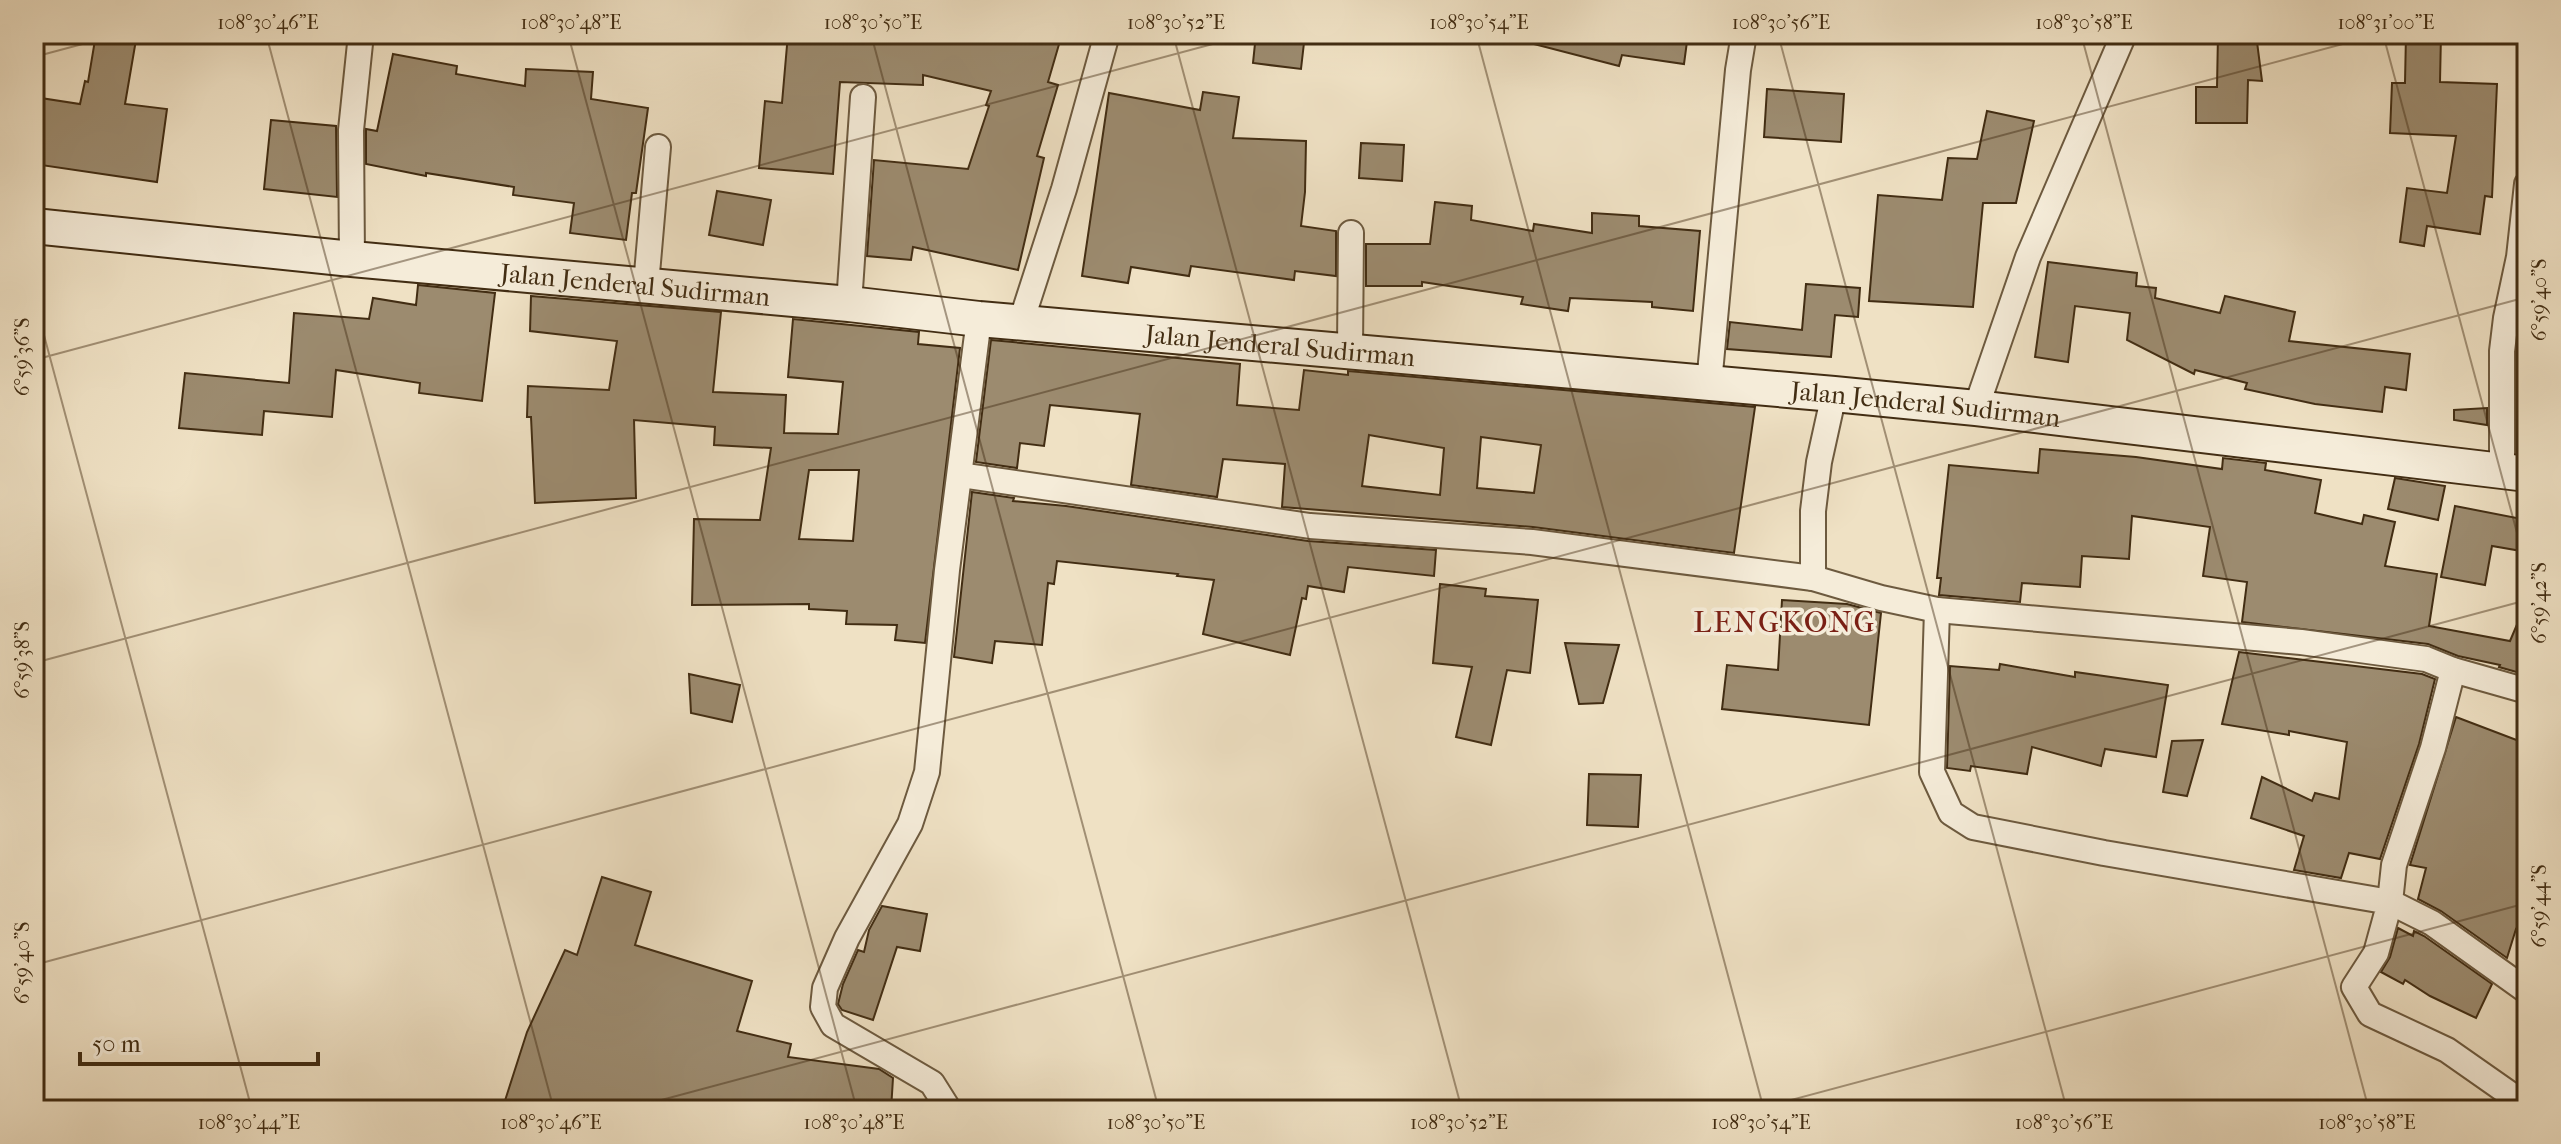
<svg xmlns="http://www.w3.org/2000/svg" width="2561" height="1144" font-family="'IM FELL French Canon',serif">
  <rect width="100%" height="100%" fill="#efe1c4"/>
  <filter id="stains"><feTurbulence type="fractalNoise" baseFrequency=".0025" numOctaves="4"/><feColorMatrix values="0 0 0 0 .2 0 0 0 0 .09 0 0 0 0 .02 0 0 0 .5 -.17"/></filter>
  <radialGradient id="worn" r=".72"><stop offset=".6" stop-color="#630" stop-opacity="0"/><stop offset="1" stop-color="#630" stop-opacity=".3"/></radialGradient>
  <g fill="#9c8b6f" stroke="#422d13" stroke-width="2" fill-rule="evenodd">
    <polygon points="96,34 137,34 125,104 167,109 157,182 34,164 34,97 80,104 85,81 88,82"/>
    <polygon points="788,34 1062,34 1048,82 1058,85 1037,156 1044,158 1018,270 913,247 911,260 867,256 874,160 968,169 989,106 986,105 991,91 923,75 923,85 840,82 833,174 759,168 765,101 782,103"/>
    <polygon points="1256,34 1305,34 1301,69 1253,63"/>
    <polygon points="1531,34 1688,34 1684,64 1622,55 1619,66 1530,43"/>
    <polygon points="2218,34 2256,34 2262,81 2248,80 2247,123 2196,123 2196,87 2217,87"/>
    <polygon points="2406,34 2441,34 2440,82 2497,84 2492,197 2485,196 2480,234 2427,226 2424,246 2400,242 2407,188 2447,193 2456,136 2390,133 2392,83 2405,83"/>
    <polygon points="393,54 457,66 456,74 525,86 526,69 593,72 591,99 648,108 636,193 632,193 626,240 570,233 574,203 513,195 514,187 426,173 426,176 366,164 366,129 377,131"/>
    <polygon points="1767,89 1844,94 1841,142 1764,137"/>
    <polygon points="1203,92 1239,97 1233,138 1306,141 1305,192 1301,226 1336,231 1336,276 1295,271 1294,280 1191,266 1189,276 1131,267 1128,283 1082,276 1109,93 1200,110"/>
    <polygon points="1987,111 2034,121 2016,203 1983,203 1973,307 1869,301 1878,195 1942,200 1948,158 1977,159"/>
    <polygon points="271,120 336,126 337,197 264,189"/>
    <polygon points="1361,143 1404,145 1402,181 1359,178"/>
    <polygon points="717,191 771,200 763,245 709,235"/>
    <polygon points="1435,202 1472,206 1471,220 1533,231 1534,224 1592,233 1592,213 1639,216 1639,226 1700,231 1693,311 1652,307 1652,302 1570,298 1568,311 1521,304 1523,297 1422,282 1422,286 1366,286 1366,244 1430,244"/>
    <polygon points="2048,262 2137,273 2136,286 2156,288 2155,298 2220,313 2225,296 2295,312 2289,341 2410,354 2406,390 2385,387 2382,412 2315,404 2245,389 2247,383 2195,370 2194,374 2127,340 2130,313 2075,306 2068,362 2035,357"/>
    <polygon points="1806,284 1860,288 1858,317 1835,315 1831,357 1727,349 1730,322 1802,330"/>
    <polygon points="418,285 495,293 482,401 419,393 420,383 336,370 332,417 264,411 262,435 179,428 185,373 289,383 294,313 369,319 373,298 416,305"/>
    <path d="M531,296L721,312L713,392L786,395L784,433L838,434L843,382L788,377L793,319L919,332L918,344L960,348L925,643L895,640L897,625L846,624L847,611L809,609V604L692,605L694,519L760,520L771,448L714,445L715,427L634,420L636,498L535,503L531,417H527L528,386L609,390L617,341L530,331ZM809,470H859L853,541L799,539Z"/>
    <path d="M991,340L1240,364L1237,405L1299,410L1304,370L1348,375V371L1755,407L1734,553L1533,527L1282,507L1285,464L1223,459L1217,497L1131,485L1140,414L1050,405L1044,446L1020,443L1017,468L976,462ZM1369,435L1444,448L1440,495L1362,486ZM1481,437L1541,445L1534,493L1477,488Z"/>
    <polygon points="2487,408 2487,425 2454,420 2454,410"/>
    <polygon points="2040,449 2136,457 2222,469 2223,458 2266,463 2265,470 2321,480 2315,513 2362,524 2364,515 2395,522 2385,566 2437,574 2429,626 2510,641 2527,601 2527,675 2499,667 2500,665 2458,656 2428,644 2242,622 2247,582 2203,576 2210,527 2132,516 2129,559 2082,556 2080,587 2022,583 2020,602 1939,595 1941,578 1937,578 1949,465 2038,473"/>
    <polygon points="2395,478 2445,486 2438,520 2388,509"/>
    <polygon points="972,492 1014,498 1013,501 1066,506 1308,541 1436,550 1434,576 1348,567 1344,592 1308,586 1306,599 1302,598 1290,655 1203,634 1214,580 1177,576 1178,574 1057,561 1054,584 1048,583 1042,645 995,641 992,663 954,657"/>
    <polygon points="2455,506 2527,520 2527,552 2492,546 2485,585 2441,577"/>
    <polygon points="1440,584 1486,589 1485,596 1538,600 1530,673 1507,670 1491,745 1456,737 1472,667 1433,663"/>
    <polygon points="1782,600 1847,604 1881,613 1869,725 1722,709 1727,665 1778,670"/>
    <polygon points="1565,643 1619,645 1603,703 1579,704"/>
    <polygon points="2239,652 2422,674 2435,679 2419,744 2380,859 2349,853 2341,878 2294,870 2304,836 2251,818 2262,777 2312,801 2315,793 2339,799 2347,742 2289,731 2289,735 2222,724"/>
    <polygon points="2000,664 2075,677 2075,672 2168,685 2156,757 2105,749 2101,766 2032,747 2027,774 1971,766 1970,771 1947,768 1950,666 1999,670"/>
    <polygon points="689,674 740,685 732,722 691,713"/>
    <polygon points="2456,717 2527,744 2527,871 2524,870 2520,931 2516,929 2507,958 2441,911 2418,899 2426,868 2410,865"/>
    <polygon points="2203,740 2187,796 2163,792 2172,741"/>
    <polygon points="1589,774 1641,775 1638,827 1587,825"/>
    <polygon points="602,877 651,892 635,945 752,981 737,1031 791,1044 788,1057 879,1069 893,1078 891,1110 679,1110 651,1102 648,1110 502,1110 527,1032 565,950 577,955"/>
    <polygon points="882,906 927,914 920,951 897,947 873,1020 842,1010 838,1004 843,984 858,950 864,952 869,930"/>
    <polygon points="2398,928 2413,936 2414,931 2424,936 2492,984 2476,1018 2430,996 2405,980 2403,984 2381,972 2390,957"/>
  </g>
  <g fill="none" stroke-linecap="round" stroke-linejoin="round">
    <defs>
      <g id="street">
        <polyline points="352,259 351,130 361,34"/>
        <polyline points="646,285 658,147"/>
        <polyline points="849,304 863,97"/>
        <polyline points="1021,322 1064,189 1107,34"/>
        <polyline points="1350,350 1351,233"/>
        <polyline points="1709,384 1738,70 1744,34"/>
        <polyline points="1976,408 2028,257 2124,34"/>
        <polyline points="2502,471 2502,351 2506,318 2519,257 2527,184"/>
        <polyline points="960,475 1310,526 1532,542 1813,578 1881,598 1937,610 2301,642 2426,659 2453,670 2527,691"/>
        <polyline points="1813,578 1813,511 1819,462 1834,394"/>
        <polyline points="1937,610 1932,772 1951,813 1973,827 2104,853 2390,902 2376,953 2354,987 2370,1014 2447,1050 2527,1106"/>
        <polyline points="2453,670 2433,748 2394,865 2390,902 2432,923 2527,991"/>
        <polyline points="949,1110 932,1083 833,1025 823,1007 825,988 847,938 910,824 927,772 947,570 979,319"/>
      </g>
      <g id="secondary">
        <path id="s1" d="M34,226L352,259L849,304L979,319L1834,394L1976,408L2527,474"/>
      </g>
    </defs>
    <use href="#street" stroke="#6d5a3f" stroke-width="28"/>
    <use href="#secondary" stroke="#422d13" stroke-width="38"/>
    <use href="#street" stroke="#f5ecd9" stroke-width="24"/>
    <use href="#secondary" stroke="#f5ecd9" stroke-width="34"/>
  </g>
  <path fill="none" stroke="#422d13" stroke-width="2" stroke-opacity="0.45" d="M266,34L554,1110M568,34L857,1110M871,34L1159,1110M1173,34L1462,1110M1476,34L1764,1110M1778,34L2067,1110M2081,34L2369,1110M2383,34L2527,570M34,57L120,34M34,298L252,1110M34,360L1250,34M34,663L2380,34M34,965L2527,297M624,1110L2527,600M1754,1110L2527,903"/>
  <g text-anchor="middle" stroke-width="7" stroke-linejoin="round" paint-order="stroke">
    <g font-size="26" fill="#422d13" stroke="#f5ecd9">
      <text dy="9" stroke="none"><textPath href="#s1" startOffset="604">Jalan Jenderal Sudirman</textPath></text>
      <text dy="9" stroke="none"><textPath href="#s1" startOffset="1252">Jalan Jenderal Sudirman</textPath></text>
      <text dy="9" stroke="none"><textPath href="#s1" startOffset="1900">Jalan Jenderal Sudirman</textPath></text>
    </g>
    <g font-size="30" letter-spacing="2" fill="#7a1f14" stroke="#f5ecd9">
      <text x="1785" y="632">LENGKONG</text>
    </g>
  </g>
  <rect width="2561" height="1144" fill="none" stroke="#efe1c4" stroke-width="88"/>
  <path d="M80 1052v12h238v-12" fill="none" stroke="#422d13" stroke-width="4"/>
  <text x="92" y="1052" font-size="24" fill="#422d13" stroke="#f5ecd9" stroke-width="6" paint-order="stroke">50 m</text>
  <rect x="44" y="44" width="2473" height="1056" fill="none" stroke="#422d13" stroke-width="3"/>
  <g font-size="20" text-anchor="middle" fill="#422d13">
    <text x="268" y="29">108°30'46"E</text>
    <text x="571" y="29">108°30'48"E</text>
    <text x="873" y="29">108°30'50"E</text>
    <text x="1176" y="29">108°30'52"E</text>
    <text x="1479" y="29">108°30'54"E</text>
    <text x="1781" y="29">108°30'56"E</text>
    <text x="2084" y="29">108°30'58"E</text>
    <text x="2386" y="29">108°31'00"E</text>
    <text transform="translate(2539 300) rotate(-90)" y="7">6°59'40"S</text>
    <text transform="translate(22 357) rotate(-90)" y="7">6°59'36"S</text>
    <text transform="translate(2539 603) rotate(-90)" y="7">6°59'42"S</text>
    <text transform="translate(22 660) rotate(-90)" y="7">6°59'38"S</text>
    <text transform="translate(2539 906) rotate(-90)" y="7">6°59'44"S</text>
    <text transform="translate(22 963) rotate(-90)" y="7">6°59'40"S</text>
    <text x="249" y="1129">108°30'44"E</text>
    <text x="551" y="1129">108°30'46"E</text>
    <text x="854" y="1129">108°30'48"E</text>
    <text x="1156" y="1129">108°30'50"E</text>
    <text x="1459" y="1129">108°30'52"E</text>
    <text x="1761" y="1129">108°30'54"E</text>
    <text x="2064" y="1129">108°30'56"E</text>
    <text x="2367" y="1129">108°30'58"E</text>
  </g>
  <rect width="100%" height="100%" filter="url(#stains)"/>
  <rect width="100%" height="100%" fill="url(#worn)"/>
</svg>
